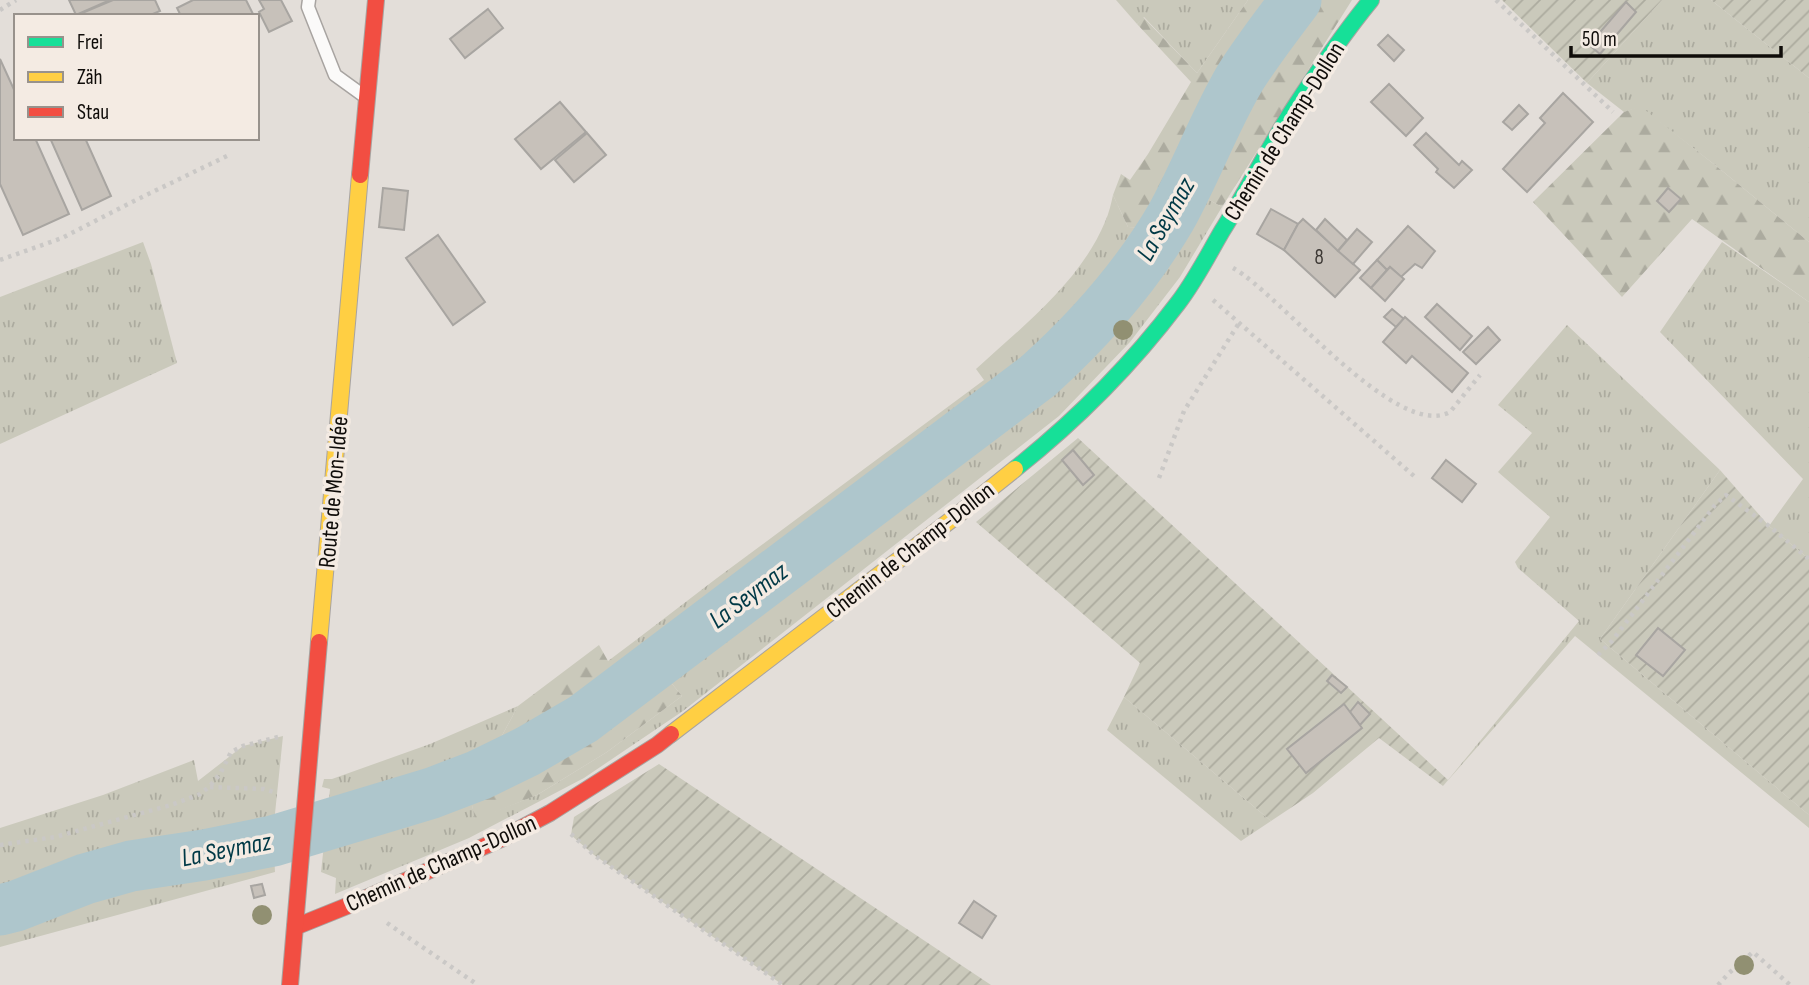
<svg xmlns="http://www.w3.org/2000/svg" width="1809" height="985" font-family="'Sofia Sans Condensed',sans-serif">
  <defs>
    <pattern id="grass-tufts" width="24" height="20" patternUnits="userSpaceOnUse" patternTransform="scale(1.75)"><rect width="24" height="20" fill="#cac9bb"/><path d="M3 7l-1-3M5 7V3M7 7l1-3M15 17l-1-3M17 17v-4M19 17l1-3" fill="none" stroke="#acab9f"/></pattern>
    <pattern id="forest-firs" width="22" height="20" patternUnits="userSpaceOnUse" patternTransform="scale(1.75)"><rect width="22" height="20" fill="#cac9bb"/><path d="M5 1l3.5 6h-7zM16 11l3.5 6h-7z" fill="#acab9f"/></pattern>
    <pattern id="garden-furrows" width="10" height="10" patternUnits="userSpaceOnUse" patternTransform="scale(1.75)"><rect width="10" height="10" fill="#cac9bb"/><path d="M-1 1l2-2M0 10L10 0M9 11l2-2" fill="none" stroke="#acab9f"/></pattern>
  </defs>
  <rect width="100%" height="100%" fill="#e3ded9"/>
  <g fill="url(#grass-tufts)">
    <polygon points="1116,0 1248,0 1197,73 1144,17 1137,24"/>
    <polygon points="1662,0 1711,0 1809,78 1809,242 1715,165 1640,107 1624,112 1587,83"/>
    <path d="M1180,184L1222,207L1180,277L1130,342L1059,416L683,711L584,778L469,838L335,894L336,878L321,872L330,789L322,787L324,779H332L430,744L518,706L470,795L475,819L537,795L607,752L682,696L636,640L717,578L984,380L976,369C1023,326 1080,282 1105,222C1109,213 1111,204 1113,195L1128,227L1156,228Z"/>
    <polygon points="143,242 151,264 177,363 0,444 0,297"/>
    <polygon points="1722,242 1809,302 1809,559 1769,526 1803,479 1660,332"/>
    <polygon points="1567,325 1720,470 1600,639 1809,815 1809,828 1575,636 1443,786 1579,621 1518,568 1515,562 1550,517 1498,472 1532,433 1498,405"/>
    <polygon points="1124,697 1271,821 1241,841 1107,730"/>
    <polygon points="283,736 273,833 275,872 0,947 0,828 103,795 194,760 198,781 243,746"/>
  </g>
  <g fill="url(#forest-firs)">
    <polygon points="1248,0 1352,0 1222,207 1180,184 1156,228 1128,227 1113,195 1121,174 1130,180 1148,154 1191,82 1137,24 1143,17 1197,73"/>
    <polygon points="1640,106 1715,165 1809,242 1809,302 1692,219 1622,297 1533,202 1624,112"/>
    <polygon points="636,640 682,696 607,752 537,795 475,820 470,795 518,706 599,645 608,661"/>
  </g>
  <g fill="url(#garden-furrows)">
    <polygon points="1502,0 1662,0 1587,83"/>
    <polygon points="1711,0 1809,0 1809,78"/>
    <polygon points="1078,438 1448,780 1443,786 1379,738 1313,793 1271,821 1124,697 1140,663 976,522"/>
    <polygon points="1720,470 1769,526 1809,559 1809,815 1600,639"/>
    <polygon points="659,764 991,985 783,985 594,855 571,835 574,817"/>
  </g>
  <g fill="none" stroke-linecap="round" stroke-linejoin="round">
    <path stroke="#aec6cc" stroke-width="51" d="M0,910L16,906L85,879L131,866L204,855L273,841L432,793L479,775L528,751L583,719L1038,376C1089,330 1136,277 1171,217C1196,172 1214,122 1240,78C1257,51 1277,25 1296,0"/>
  </g>
  <g fill="#c7c1ba" stroke="#a8a5a1" stroke-width="2">
    <polygon points="69,0 110,0 76,15"/>
    <polygon points="113,0 155,0 160,11 148,16 75,16"/>
    <polygon points="193,0 246,0 254,16 181,16 177,8"/>
    <polygon points="259,0 281,0 292,21 269,32 259,12 264,9"/>
    <polygon points="1626,2 1636,12 1600,54 1589,45"/>
    <polygon points="488,9 503,28 465,58 450,39"/>
    <polygon points="1388,35 1404,50 1394,61 1378,45"/>
    <polygon points="0,59 16,94 16,138 35,138 69,214 23,235 0,184"/>
    <polygon points="1389,84 1423,118 1406,136 1371,102"/>
    <polygon points="1563,93 1593,122 1527,192 1503,169 1545,123 1540,118"/>
    <polygon points="560,102 586,132 541,169 515,139"/>
    <polygon points="1519,105 1528,114 1512,130 1503,122"/>
    <polygon points="587,133 606,155 574,182 555,160"/>
    <polygon points="1426,133 1459,165 1462,161 1472,170 1454,188 1436,172 1438,169 1414,145"/>
    <polygon points="50,138 85,138 111,196 82,210"/>
    <polygon points="383,188 408,191 404,230 379,227"/>
    <polygon points="1668,188 1681,199 1669,212 1657,201"/>
    <polygon points="1271,209 1298,224 1284,250 1257,234"/>
    <polygon points="1303,219 1360,270 1335,297 1284,250 1298,224"/>
    <polygon points="1325,219 1347,240 1338,251 1316,230"/>
    <polygon points="1408,226 1435,251 1422,268 1415,264 1401,277 1390,267 1387,270 1377,260"/>
    <polygon points="1357,229 1372,242 1353,264 1338,251"/>
    <polygon points="438,235 485,302 453,325 406,258"/>
    <polygon points="1377,260 1387,270 1371,288 1360,278"/>
    <polygon points="1390,267 1404,279 1385,301 1371,288"/>
    <polygon points="1437,304 1472,336 1460,350 1425,317"/>
    <polygon points="1392,309 1404,319 1396,327 1384,317"/>
    <polygon points="1405,317 1468,373 1452,392 1412,356 1406,363 1383,342"/>
    <polygon points="1488,327 1500,340 1476,364 1463,352"/>
    <polygon points="1073,450 1094,475 1083,485 1062,460"/>
    <polygon points="1446,460 1476,484 1462,502 1432,478"/>
    <polygon points="1658,628 1685,650 1663,676 1636,655"/>
    <polygon points="1332,675 1347,687 1341,693 1327,681"/>
    <polygon points="1358,702 1370,714 1360,725 1350,712"/>
    <polygon points="1344,704 1362,728 1306,773 1287,749"/>
    <polygon points="262,884 265,895 254,898 251,886"/>
    <polygon points="974,901 996,916 982,938 959,923"/>
  </g>
  <g fill="none" stroke-linecap="round" stroke-linejoin="round">
    <defs>
      <polyline id="lane" points="309,0 308,7 335,75 364,96"/>
      <path id="fast" d="M1015,469C1074,422 1132,364 1178,303C1195,281 1208,255 1222,231C1247,191 1268,148 1294,108C1318,71 1343,34 1371,0"/>
      <g id="slow">
        <polyline points="319,642 360,175"/>
        <polyline points="671,734 960,513 1015,469"/>
      </g>
      <g id="jam">
        <polyline points="360,175 376,0"/>
        <polyline points="295,927 357,902 501,839 550,813 657,745 671,734"/>
        <polyline points="290,985 319,642"/>
      </g>
    </defs>
    <use href="#lane" stroke="#a8a4a1" stroke-width="15"/>
    <use href="#fast" stroke="#a8a4a1" stroke-width="18"/>
    <use href="#slow" stroke="#a8a4a1" stroke-width="18"/>
    <use href="#jam" stroke="#a8a4a1" stroke-width="18"/>
    <g stroke="#cac8c6" stroke-width="4.5" stroke-dasharray="3.5 5" stroke-linecap="butt">
      <polyline points="1496,0 1613,112"/>
      <polyline points="0,10 16,0"/>
      <polyline points="0,260 62,238 136,200 231,154"/>
      <path d="M1233,268C1280,294 1396,441 1450,412L1480,375"/>
      <polyline points="1213,300 1414,476"/>
      <polyline points="1159,478 1184,411 1239,323"/>
      <polyline points="1598,655 1612,641 1715,505 1726,495 1769,526 1809,559"/>
      <polyline points="210,787 264,789 277,793"/>
      <polyline points="571,834 594,855 783,985"/>
      <polyline points="0,845 55,837 171,805 200,794 209,787 220,774 231,752 243,746 282,736"/>
      <polyline points="387,923 478,985"/>
      <polyline points="1718,985 1729,973 1753,952 1790,985"/>
    </g>
    <use href="#lane" stroke="#fbfaf9" stroke-width="12"/>
    <use href="#fast" stroke="#16e098" stroke-width="16"/>
    <use href="#slow" stroke="#ffcf43" stroke-width="16"/>
    <use href="#jam" stroke="#f24e42" stroke-width="16"/>
  </g>
  <g fill="#919072">
    <circle cx="1123" cy="330" r="10"/>
    <circle cx="262" cy="915" r="10"/>
    <circle cx="1744" cy="965" r="10"/>
  </g>
  <g text-anchor="middle" stroke-width="7" stroke-linejoin="round" paint-order="stroke">
    <g font-size="21" fill="#3d3935">
      <text x="1319" y="264">8</text>
    </g>
    <g font-size="24" fill="#0f0c09" stroke="#f4ebe3">
      <text transform="translate(1284 131) rotate(-58)" y="8">Chemin de Champ-Dollon</text>
      <text transform="translate(333 492) rotate(-85)" y="8">Route de Mon-Idée</text>
      <text transform="translate(910 550) rotate(-38)" y="8">Chemin de Champ-Dollon</text>
      <text transform="translate(441 863) rotate(-24)" y="8">Chemin de Champ-Dollon</text>
    </g>
    <g font-size="26" font-style="italic" fill="#003946" stroke="#f4ebe3">
      <text transform="translate(1165 219) rotate(-60)" y="9">La Seymaz</text>
      <text transform="translate(748 595) rotate(-37)" y="9">La Seymaz</text>
      <text transform="translate(226 849) rotate(-11)" y="9">La Seymaz</text>
    </g>
  </g>
  <rect x="14" y="14" width="245" height="126" fill="#f4ebe3" stroke="#98928c" stroke-width="2"/>
  <rect x="28" y="37" width="35" height="10" fill="#16e098" stroke="#98928c" stroke-width="2"/>
  <text x="77" y="49" font-size="21" fill="#0f0c09">Frei</text>
  <rect x="28" y="72" width="35" height="10" fill="#ffcf43" stroke="#98928c" stroke-width="2"/>
  <text x="77" y="84" font-size="21" fill="#0f0c09">Zäh</text>
  <rect x="28" y="107" width="35" height="10" fill="#f24e42" stroke="#98928c" stroke-width="2"/>
  <text x="77" y="119" font-size="21" fill="#0f0c09">Stau</text>
  <path d="M1571 46v10h210v-10" fill="none" stroke="#0f0c09" stroke-width="3.5"/>
  <text x="1582" y="46" font-size="21" fill="#0f0c09" stroke="#f4ebe3" stroke-width="5" paint-order="stroke">50 m</text>
</svg>
